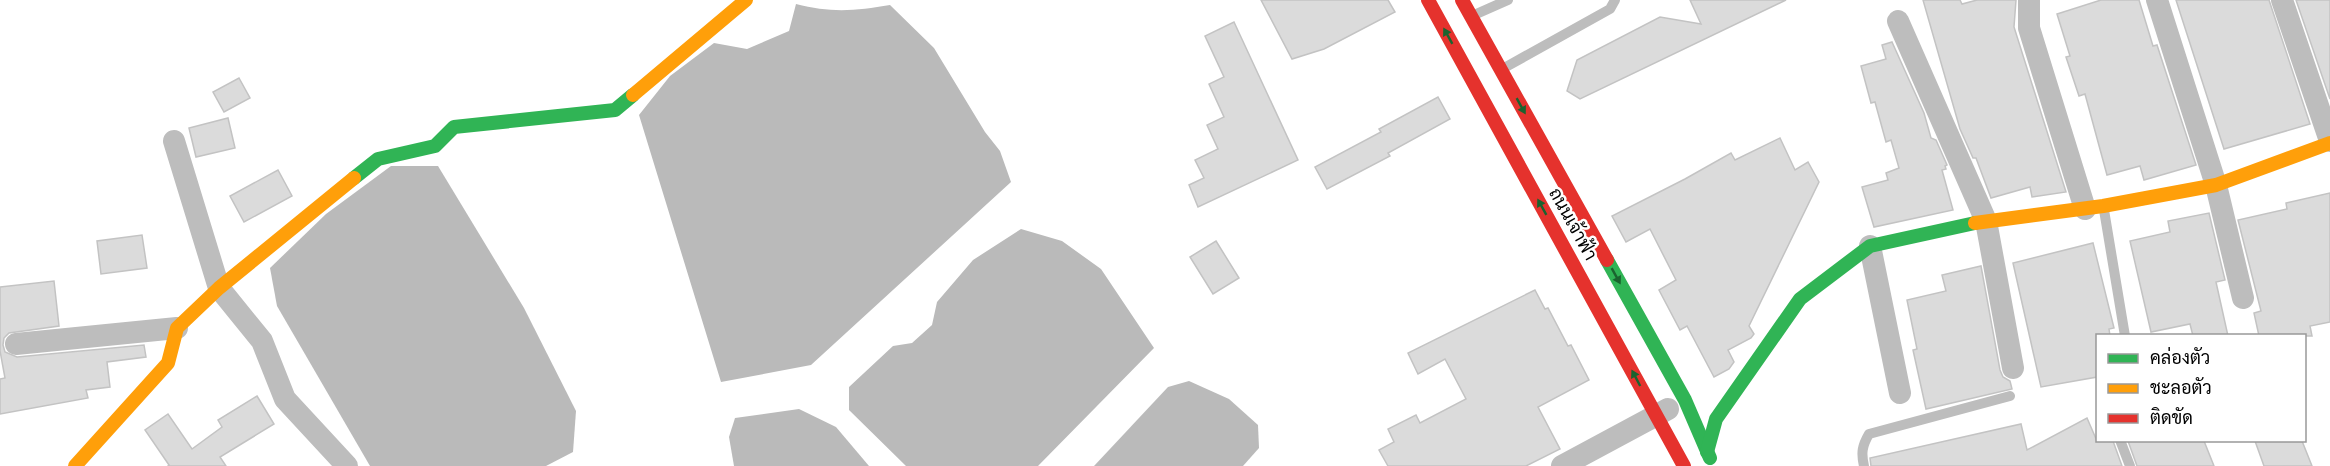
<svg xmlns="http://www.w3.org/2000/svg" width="2330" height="466" font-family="'Fira Sans Condensed',Sarabun,sans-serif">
  <rect width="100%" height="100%" fill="#fff"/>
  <g fill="#bababa">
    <path d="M796,4C830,13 856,11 890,5L934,48L985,132L1000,151L1011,182L811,365L721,382L639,115L670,76L714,43L747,49L789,31Z"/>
    <polygon points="391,166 438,166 524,308 576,411 573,452 546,466 370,466 277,306 270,268 326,214"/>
    <polygon points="1021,229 1062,241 1101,269 1154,348 1038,466 906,466 849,410 849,387 893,346 912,343 932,325 937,302 973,260"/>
    <polygon points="1189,381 1229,399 1258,425 1259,448 1243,466 1094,466 1168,387"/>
    <polygon points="799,409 836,427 869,466 734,466 729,437 735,418"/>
  </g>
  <g fill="#dbdbdb" stroke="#c3c3c3" stroke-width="1.5">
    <polygon points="1261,0 1388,0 1395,12 1324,49 1292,59"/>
    <polygon points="1690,0 1786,0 1580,99 1567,91 1577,60 1660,17 1701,24"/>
    <polygon points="1923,0 1960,0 1962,4 1977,0 2016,0 2014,27 2066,192 2032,197 2030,187 1991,198 1976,158 1973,158 1960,129"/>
    <polygon points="2101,0 2139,0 2153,46 2157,45 2196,165 2144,180 2140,166 2107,175 2085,94 2079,96 2066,57 2070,56 2057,14"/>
    <polygon points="2176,0 2269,0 2310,124 2224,149"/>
    <polygon points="2296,0 2330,0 2330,99"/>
    <polygon points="1234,22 1298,160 1198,207 1189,185 1204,178 1195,160 1218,149 1207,125 1224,117 1209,84 1224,77 1205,36"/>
    <polygon points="1892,42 1924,113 1931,138 1936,140 1947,165 1945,166 1946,169 1942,170 1953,210 1874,227 1862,187 1888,180 1886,173 1899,168 1891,140 1886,142 1875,102 1871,103 1861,66 1886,59 1882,45"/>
    <polygon points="239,78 250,98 224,112 213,92"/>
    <polygon points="1438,97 1450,119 1388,153 1390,156 1327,189 1315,167 1381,132 1379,129"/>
    <polygon points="228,118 235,148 196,157 189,128"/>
    <polygon points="1780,138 1795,170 1808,162 1819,182 1749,326 1754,334 1751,338 1728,350 1734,362 1729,369 1714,377 1687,326 1680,330 1659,290 1676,280 1650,229 1626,242 1612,216 1685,179 1731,153 1735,160"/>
    <polygon points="278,170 292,196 244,222 230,196"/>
    <polygon points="2330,193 2330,322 2310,326 2312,336 2259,336 2254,313 2261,311 2238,220 2287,209 2286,203"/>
    <polygon points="2209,213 2225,280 2216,282 2228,336 2193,336 2190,324 2151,332 2130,241 2170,232 2168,221"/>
    <polygon points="142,235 147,268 101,274 97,241"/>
    <polygon points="1216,241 1239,278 1213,294 1190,257"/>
    <polygon points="2093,243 2114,328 2109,329 2110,336 2097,336 2097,377 2041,387 2013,263"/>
    <polygon points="1981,266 2000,370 2003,377 2010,381 2012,389 1926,409 1913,350 1917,349 1907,300 1946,291 1942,275"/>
    <polygon points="54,281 59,326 9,333 4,338 3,345 5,352 17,357 144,345 146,357 107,362 110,387 86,390 88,398 0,414 0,379 5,378 0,351 0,287"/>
    <polygon points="1535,290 1545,309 1548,308 1568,346 1571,345 1589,380 1538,407 1560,449 1526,466 1388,466 1379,450 1394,442 1388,429 1416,415 1420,423 1466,399 1445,359 1418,374 1408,353"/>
    <polygon points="257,396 274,424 220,457 226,466 168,466 169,465 145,430 168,414 192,449 222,427 218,420"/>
    <polygon points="2087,418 2097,441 2113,441 2122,466 1871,466 1870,458 2021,424 2027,450"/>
    <polygon points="2128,441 2204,441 2214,466 2137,466"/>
    <polygon points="2255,441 2302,441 2312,466 2264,466"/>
  </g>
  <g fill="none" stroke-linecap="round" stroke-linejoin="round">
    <g stroke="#bdbdbd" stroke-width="10">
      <polyline points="1474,15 1508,0"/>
      <polyline points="1504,68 1610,9 1615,0"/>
      <polyline points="2104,210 2125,336"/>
      <polyline points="2120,440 2130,466"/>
      <path d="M1864,466C1861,453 1862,446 1869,434L2010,396"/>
    </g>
    <g stroke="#bdbdbd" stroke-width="22">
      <polyline points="2029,0 2029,28 2085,209"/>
      <polyline points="2157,0 2216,185 2243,298"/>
      <polyline points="2282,0 2330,141"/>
      <polyline points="1898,21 1986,221 2013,368"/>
      <polyline points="174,141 219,288 262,341 285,399 347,466"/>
      <polyline points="1870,246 1900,393"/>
      <polyline points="16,344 177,328"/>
      <polyline points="1562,466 1668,409"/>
    </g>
    <g stroke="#30b455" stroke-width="14">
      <polyline points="354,178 378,159 435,146 454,127 615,110 633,95"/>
      <polyline points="1607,260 1685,400 1710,458"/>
      <polyline points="1707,452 1716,419 1800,299 1870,246 1975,223"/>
    </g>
    <g stroke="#ff9f0a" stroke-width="14">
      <polyline points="633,95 746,0"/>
      <polyline points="1975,223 2103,206 2216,185 2330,143"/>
      <polyline points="75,466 168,363 177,328 219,288 354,178"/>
    </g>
    <g stroke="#e5322d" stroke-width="14">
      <polyline points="1428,0 1684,466"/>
      <polyline points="1462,0 1607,260"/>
    </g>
  </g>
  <defs><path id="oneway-solid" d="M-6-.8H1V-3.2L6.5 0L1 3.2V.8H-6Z" transform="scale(1.5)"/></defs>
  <g fill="#1a632f">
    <use href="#oneway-solid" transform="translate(1448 36) rotate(-119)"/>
    <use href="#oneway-solid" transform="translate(1521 106) rotate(61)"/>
    <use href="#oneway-solid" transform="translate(1542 207) rotate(-119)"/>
    <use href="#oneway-solid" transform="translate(1616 276) rotate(61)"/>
    <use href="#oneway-solid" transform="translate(1636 378) rotate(-118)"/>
  </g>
  <g text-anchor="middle" stroke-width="5" stroke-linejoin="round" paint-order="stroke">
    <g font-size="18" fill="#000" stroke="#fff">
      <text transform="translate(1573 224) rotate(61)" y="6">ถนนเจ้าฟ้า</text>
    </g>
  </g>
  <rect x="2096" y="334" width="210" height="108" fill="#ffffff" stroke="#999999" stroke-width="1.5"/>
  <rect x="2108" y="354" width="30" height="9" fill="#30b455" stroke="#999999" stroke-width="1.5"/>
  <text x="2150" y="364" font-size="18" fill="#000000">คล่องตัว</text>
  <rect x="2108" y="384" width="30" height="9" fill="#ff9f0a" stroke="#999999" stroke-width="1.5"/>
  <text x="2150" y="394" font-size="18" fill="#000000">ชะลอตัว</text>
  <rect x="2108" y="414" width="30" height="9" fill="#e5322d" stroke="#999999" stroke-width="1.5"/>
  <text x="2150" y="424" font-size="18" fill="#000000">ติดขัด</text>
</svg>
